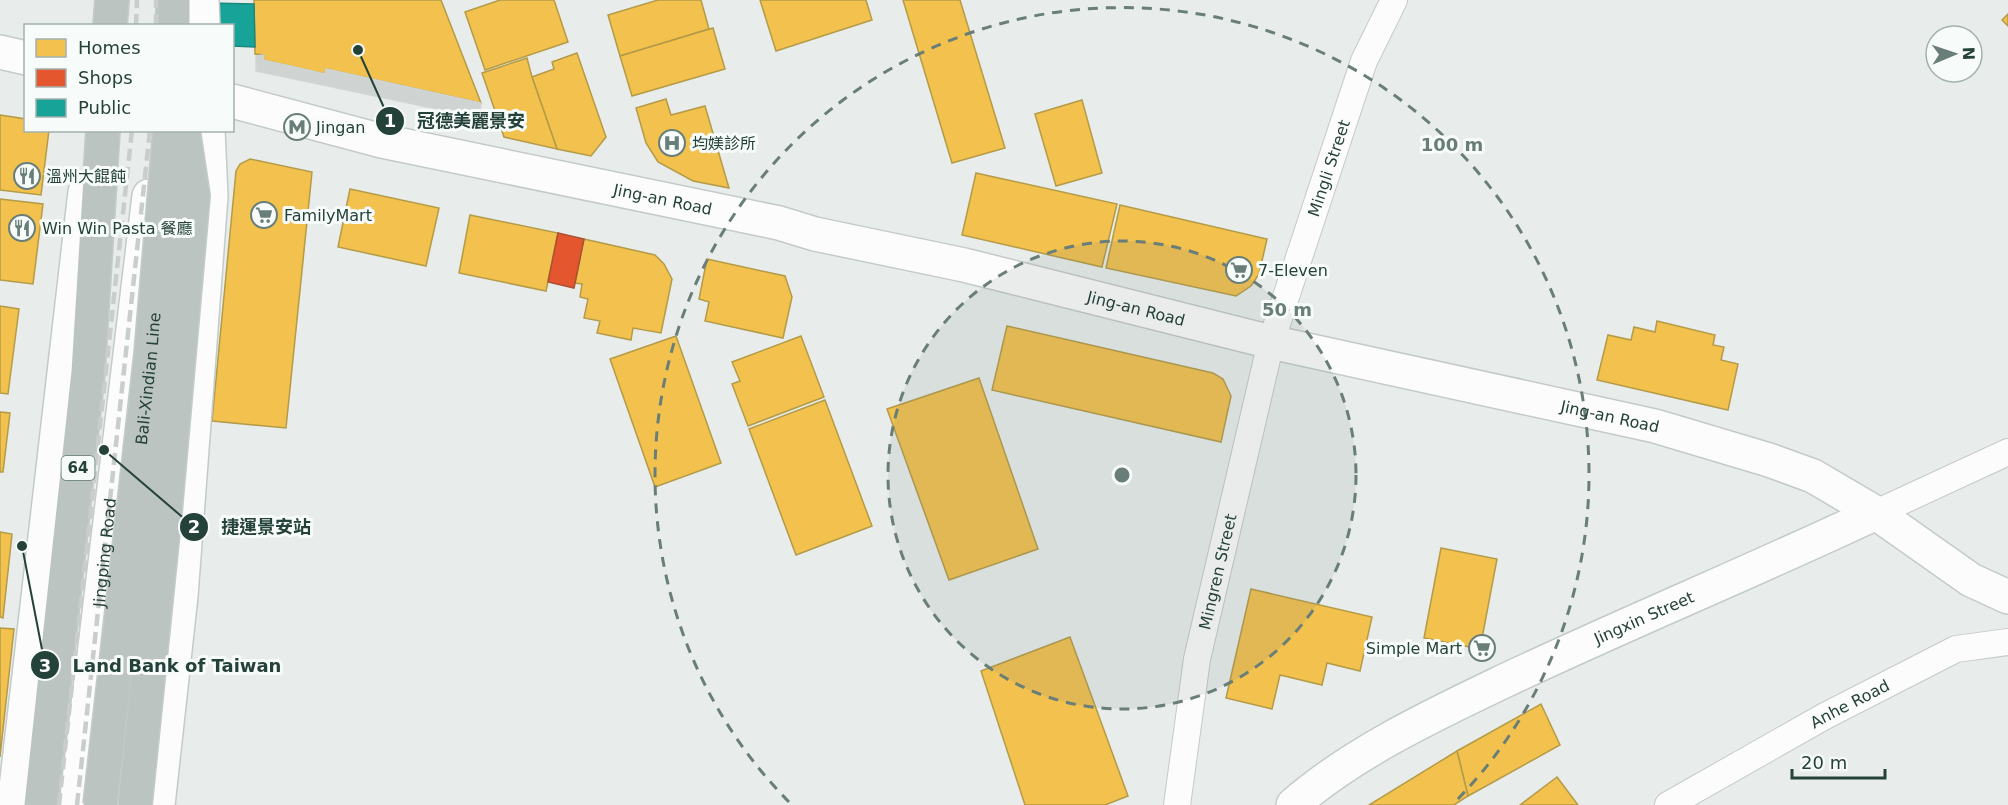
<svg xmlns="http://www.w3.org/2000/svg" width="2008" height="805" font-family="'DejaVu Sans','Noto Sans TC',sans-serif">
  <rect width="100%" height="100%" fill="#e8edeb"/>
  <g fill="#f2c14e" stroke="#b49b48" stroke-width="1.5">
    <polygon points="254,0 441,0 481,103 326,69 325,74 263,60 264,55 255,54"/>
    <polygon points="500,0 554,0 568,42 485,70 465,12"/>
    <polygon points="658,0 701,0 709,29 620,56 608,15"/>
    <polygon points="760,0 866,0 872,20 776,51"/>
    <polygon points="903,0 960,0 1005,148 952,163"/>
    <polygon points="2008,14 2008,26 2002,20"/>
    <polygon points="713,28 725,69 632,96 620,56"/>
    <polygon points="577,53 606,137 591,156 557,149 532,77 554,69 552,62"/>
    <polygon points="527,58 532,77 557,149 504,137 482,73"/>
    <polygon points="666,99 671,115 705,106 729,188 693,181 658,162 646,143 636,108"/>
    <polygon points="1082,100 1102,173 1056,186 1035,114"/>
    <polygon points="0,115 26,119 26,130 49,130 41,195 0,190"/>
    <polygon points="250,159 312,172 286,428 212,421 236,171 240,164"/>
    <polygon points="976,173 1117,204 1102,267 962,235"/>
    <polygon points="350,189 439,208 426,266 338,247"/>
    <polygon points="0,199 43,204 33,284 0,280"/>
    <polygon points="1120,205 1267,239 1259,274 1251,286 1236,296 1106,268"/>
    <polygon points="470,215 558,233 546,291 459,273"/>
    <polygon points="584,239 655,255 664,264 672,279 661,333 633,328 631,340 597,333 600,321 584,318 588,299 580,297 582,284 575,283"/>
    <polygon points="707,259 785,276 792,297 783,338 705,321 709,302 699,299"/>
    <polygon points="0,306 19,309 8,394 0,393"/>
    <polygon points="1657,321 1715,335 1713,345 1724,347 1721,360 1738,364 1728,410 1597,380 1608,335 1631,340 1634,327 1655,332"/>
    <polygon points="1007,326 1213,373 1223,379 1231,396 1221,442 992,390"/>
    <polygon points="676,336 721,463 655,487 610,359"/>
    <polygon points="801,336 824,397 748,426 732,384 740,381 732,362"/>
    <polygon points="979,378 1038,549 949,580 887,409"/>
    <polygon points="825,400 872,526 796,555 749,429"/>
    <polygon points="0,412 10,413 3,472 0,472"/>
    <polygon points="0,532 12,534 3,618 0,617"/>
    <polygon points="1441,548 1497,559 1480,649 1424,638"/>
    <polygon points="1251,589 1372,617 1360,671 1327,663 1322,685 1280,675 1272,709 1226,698"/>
    <polygon points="0,628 14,629 0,757"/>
    <polygon points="1070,637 1128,796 1105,805 1025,805 981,671"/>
    <polygon points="1541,704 1560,745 1468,796 1457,751"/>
    <polygon points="1457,751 1468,796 1454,805 1369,805"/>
    <polygon points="1557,777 1578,805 1520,805"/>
  </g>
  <polygon fill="#e4572e" stroke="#aa5132" stroke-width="1.5" points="558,233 584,239 574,288 548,282"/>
  <polygon fill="#17a398" stroke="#1b867c" stroke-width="1.5" points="208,3 254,4 255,47 232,46 232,26 169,26"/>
  <polygon fill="#cfd4d2" stroke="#d1d6d4" stroke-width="1.5" points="264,55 263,60 299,68 325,74 326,69 481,103 480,118 256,71 256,56"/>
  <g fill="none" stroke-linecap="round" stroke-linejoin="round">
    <defs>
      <g id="street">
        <polyline points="1876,513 2008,452"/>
        <path id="s1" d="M1177,805L1197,659L1271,342L1364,61L1394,0"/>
        <path id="s2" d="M1668,805L1825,716L1956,649L2008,642"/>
      </g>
      <g id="secondary">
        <polyline points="202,0 203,26"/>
        <polyline points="0,52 26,58"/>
        <path id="s3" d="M232,101L382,141L779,223L815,234L964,265L1271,342L1655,426L1769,460L1813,476L1876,513L1971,580L2008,597"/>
        <polyline points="14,805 85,192"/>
        <polyline points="76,805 149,196"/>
        <polyline points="158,805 181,596 211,196 208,130"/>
        <path id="s4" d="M1293,805C1351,754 1431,716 1500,683C1624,624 1751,572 1876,513"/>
      </g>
      <g id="highway">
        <polyline points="173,0 173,26"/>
        <polyline points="110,26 112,0"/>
        <polyline points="41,805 88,372 103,130"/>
      </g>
    </defs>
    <use href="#street" stroke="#c5cac8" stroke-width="28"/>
    <use href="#secondary" stroke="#c3cbc8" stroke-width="36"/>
    <use href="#highway" stroke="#c3ccc9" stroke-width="36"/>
    <use href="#street" stroke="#fcfcfc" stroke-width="26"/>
    <use href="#secondary" stroke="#fcfcfc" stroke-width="33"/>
    <use href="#highway" stroke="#bcc4c2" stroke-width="33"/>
    <g stroke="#c9cdcc" stroke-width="4.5" stroke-dasharray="12 6" stroke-linecap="butt">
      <polyline points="136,26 137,0"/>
      <polyline points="156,26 156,0"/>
      <polyline points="59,805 132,130"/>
      <path id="s5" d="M77,805L150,130"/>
    </g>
    <defs>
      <g id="highway-bridge">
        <path id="s6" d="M100,805L151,354L170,130"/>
        <polyline points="135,805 165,512 193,196 183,130"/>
      </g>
    </defs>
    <use href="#highway-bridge" stroke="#c3ccc9" stroke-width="36" stroke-linecap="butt"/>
    <use href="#highway-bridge" stroke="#bcc4c2" stroke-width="33"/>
  </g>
  <circle cx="1122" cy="475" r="234" fill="#697e78" fill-opacity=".12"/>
  <g fill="none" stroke="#697e78" stroke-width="3" stroke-dasharray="10 8">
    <circle cx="1122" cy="475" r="234"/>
    <path d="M789 802A467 467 0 1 1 1455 802"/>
  </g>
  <defs>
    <symbol id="metro-ring" viewBox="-11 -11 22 22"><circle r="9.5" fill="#f7fbf9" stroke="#697e78" stroke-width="1.5"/><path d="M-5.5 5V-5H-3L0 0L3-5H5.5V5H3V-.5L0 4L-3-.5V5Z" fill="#697e78"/></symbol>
    <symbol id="hospital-ring" viewBox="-11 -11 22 22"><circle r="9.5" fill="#f7fbf9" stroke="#697e78" stroke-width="1.5"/><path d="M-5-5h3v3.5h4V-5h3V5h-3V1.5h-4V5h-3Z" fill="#697e78"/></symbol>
    <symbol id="restaurant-ring" viewBox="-11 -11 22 22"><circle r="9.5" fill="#f7fbf9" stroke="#697e78" stroke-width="1.5"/><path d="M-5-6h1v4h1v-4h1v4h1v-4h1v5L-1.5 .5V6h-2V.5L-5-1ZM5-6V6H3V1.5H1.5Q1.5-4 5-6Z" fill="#697e78"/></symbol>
    <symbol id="supermarket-ring" viewBox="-11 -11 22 22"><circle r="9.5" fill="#f7fbf9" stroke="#697e78" stroke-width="1.5"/><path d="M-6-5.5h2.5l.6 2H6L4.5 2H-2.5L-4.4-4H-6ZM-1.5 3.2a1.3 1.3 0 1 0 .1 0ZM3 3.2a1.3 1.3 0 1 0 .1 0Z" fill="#697e78"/></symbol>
  </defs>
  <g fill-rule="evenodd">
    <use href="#metro-ring" x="282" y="112" width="30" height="30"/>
    <use href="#hospital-ring" x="657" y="128" width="30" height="30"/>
    <use href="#restaurant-ring" x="12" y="161" width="30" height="30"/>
    <use href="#supermarket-ring" x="249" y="200" width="30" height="30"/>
    <use href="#restaurant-ring" x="7" y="213" width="30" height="30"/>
    <use href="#supermarket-ring" x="1224" y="255" width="30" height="30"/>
    <use href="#supermarket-ring" x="1467" y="633" width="30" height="30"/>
  </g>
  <g text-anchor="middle" stroke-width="6" stroke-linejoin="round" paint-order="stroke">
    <rect fill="#f7fbf9" stroke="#637a73" stroke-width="1.5" x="61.5" y="456" width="33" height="24" rx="4.5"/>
    <g font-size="15" font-weight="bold" fill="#24423a">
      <text x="78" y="473">64</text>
    </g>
    <g font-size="16" fill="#24423a" stroke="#f7fbf9" text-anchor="start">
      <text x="316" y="133">Jingan</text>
      <text x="692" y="149">均媄診所</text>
      <text x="46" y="182">溫州大餛飩</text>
      <text x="284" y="221">FamilyMart</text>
      <text x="42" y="234">Win Win Pasta 餐廳</text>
      <text x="1258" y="276">7-Eleven</text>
      <text x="1462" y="654" text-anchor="end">Simple Mart</text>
    </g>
    <g font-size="16" fill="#24423a" stroke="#f7fbf9">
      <text dy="6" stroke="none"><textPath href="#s1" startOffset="656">Mingli Street</textPath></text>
      <text dy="6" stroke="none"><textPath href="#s3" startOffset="442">Jing-an Road</textPath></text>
      <text dy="6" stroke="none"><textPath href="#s3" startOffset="928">Jing-an Road</textPath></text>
      <text dy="6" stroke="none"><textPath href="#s6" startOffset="429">Bali-Xindian Line</textPath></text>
      <text dy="6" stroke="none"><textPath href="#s3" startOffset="1414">Jing-an Road</textPath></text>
      <text dy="6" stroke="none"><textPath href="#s5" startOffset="254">Jingping Road</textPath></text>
      <text dy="6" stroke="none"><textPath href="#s1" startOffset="237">Mingren Street</textPath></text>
      <text dy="6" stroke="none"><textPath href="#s4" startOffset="399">Jingxin Street</textPath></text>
      <text dy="6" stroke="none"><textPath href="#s2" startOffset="208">Anhe Road</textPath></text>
    </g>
  </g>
  <circle cx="1122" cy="475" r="9" fill="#697e78" stroke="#f7fbf9" stroke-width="3"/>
  <g font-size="18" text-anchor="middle" font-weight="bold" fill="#697e78" stroke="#f7fbf9" stroke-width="6" stroke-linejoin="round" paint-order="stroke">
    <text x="1452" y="151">100 m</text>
    <text x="1287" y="316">50 m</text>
  </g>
  <path fill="none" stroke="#24423a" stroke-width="2" d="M358 50L390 121M104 450L194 527M22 546L45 665"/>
  <g fill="#24423a" stroke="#f7fbf9" stroke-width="2">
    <circle cx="358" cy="50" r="6"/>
    <circle cx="104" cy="450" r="6"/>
    <circle cx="22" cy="546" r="6"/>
    <circle cx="390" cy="121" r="15"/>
    <circle cx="194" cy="527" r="15"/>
    <circle cx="45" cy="665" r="15"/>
  </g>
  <g font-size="18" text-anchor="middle" font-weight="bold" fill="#fff">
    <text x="390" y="127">1</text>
    <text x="194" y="533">2</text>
    <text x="45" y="672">3</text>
  </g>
  <g font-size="18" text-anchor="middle" font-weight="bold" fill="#24423a" stroke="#f7fbf9" stroke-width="6" stroke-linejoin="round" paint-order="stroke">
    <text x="471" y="127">冠德美麗景安</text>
    <text x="266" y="533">捷運景安站</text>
    <text x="177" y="672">Land Bank of Taiwan</text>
  </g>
  <rect x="24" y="24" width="210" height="108" fill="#f7fbf9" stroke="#a3b1ad" stroke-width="1.5"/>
  <rect x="36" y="39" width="30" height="18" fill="#f2c14e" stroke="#a3b1ad" stroke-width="1.5"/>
  <text x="78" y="54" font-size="18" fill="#24423a">Homes</text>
  <rect x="36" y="69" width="30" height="18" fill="#e4572e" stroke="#a3b1ad" stroke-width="1.5"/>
  <text x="78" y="84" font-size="18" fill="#24423a">Shops</text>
  <rect x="36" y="99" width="30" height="18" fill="#17a398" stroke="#a3b1ad" stroke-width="1.5"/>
  <text x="78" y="114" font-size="18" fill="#24423a">Public</text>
  <g transform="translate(1954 54) rotate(88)"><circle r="28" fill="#f7fbf9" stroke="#a3b1ad" stroke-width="1.5"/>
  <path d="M0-4.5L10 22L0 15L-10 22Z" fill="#697e78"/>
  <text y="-9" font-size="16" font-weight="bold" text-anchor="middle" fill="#24423a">N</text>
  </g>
  <path d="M1792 769v9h93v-9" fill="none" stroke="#24423a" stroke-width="3"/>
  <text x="1801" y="769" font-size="18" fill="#24423a" stroke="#f7fbf9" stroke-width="4.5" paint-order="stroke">20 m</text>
</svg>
